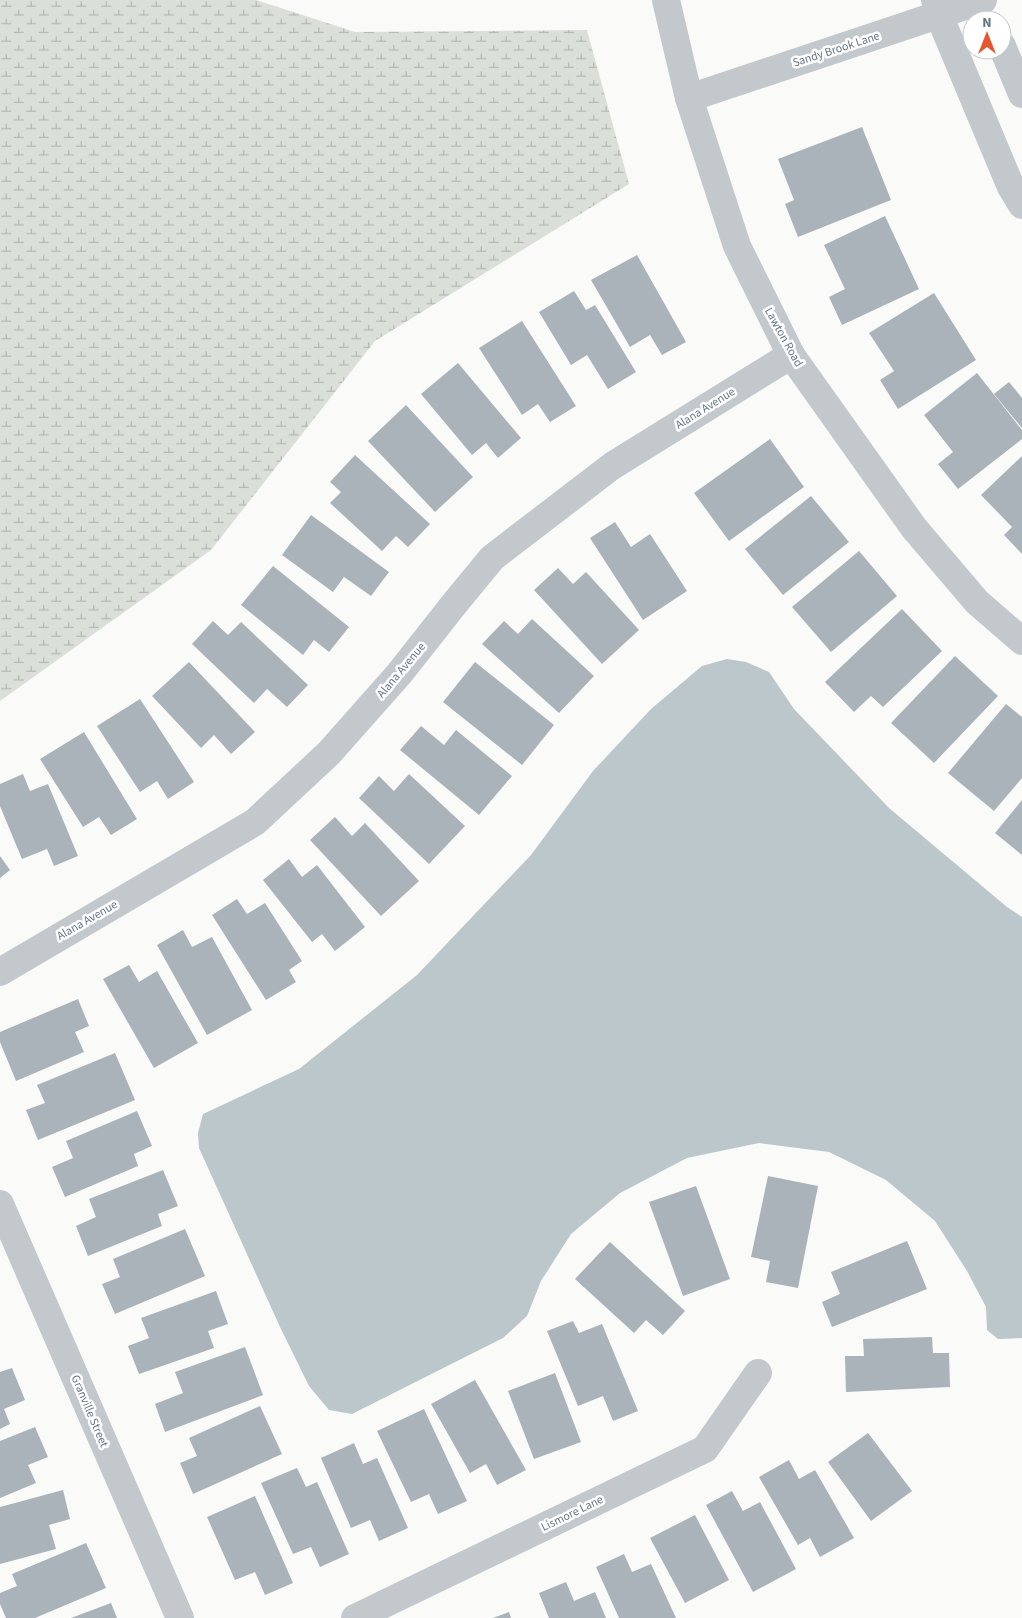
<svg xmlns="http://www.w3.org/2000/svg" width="1022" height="1618" font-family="'Source Sans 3',sans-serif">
  <defs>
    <pattern id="wetland-marsh" width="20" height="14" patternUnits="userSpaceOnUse" patternTransform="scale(1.25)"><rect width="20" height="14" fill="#dadfd7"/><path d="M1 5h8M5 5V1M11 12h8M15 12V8" fill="none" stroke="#b4b9b4"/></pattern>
  </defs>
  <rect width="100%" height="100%" fill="#fafaf8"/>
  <polygon fill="url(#wetland-marsh)" points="0,0 256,0 355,32 587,30 629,184 375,341 211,550 0,701"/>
  <polygon fill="#bbc7cb" points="727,659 746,662 769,672 794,709 889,808 1007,907 1022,917 1022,1338 998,1339 987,1330 986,1307 967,1271 935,1221 886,1180 829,1152 759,1143 687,1158 620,1193 571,1234 541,1281 527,1316 503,1338 352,1414 329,1410 309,1386 280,1327 199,1148 198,1133 203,1114 299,1069 417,975 531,855 593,771 651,709 702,666"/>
  <g fill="#aab3b9">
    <polygon points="862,127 891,200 798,237 785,204 794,200 778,159"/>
    <polygon points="885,216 919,289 842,325 829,297 845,289 824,245"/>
    <polygon points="637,255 686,342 662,355 650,335 630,347 591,280"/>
    <polygon points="574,291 586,310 595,305 636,372 608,389 587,355 571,365 539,312"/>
    <polygon points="934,293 976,360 898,409 880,380 894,371 869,333"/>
    <polygon points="522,321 576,406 550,422 538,404 522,415 479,348"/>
    <polygon points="458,363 521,438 498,458 486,443 472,455 421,394"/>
    <polygon points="977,373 1022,430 1022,439 958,489 938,464 953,452 924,415"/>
    <polygon points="1009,382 1022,398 1022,428 994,394"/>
    <polygon points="406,405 473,477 435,512 368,441"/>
    <polygon points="770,439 804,487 729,541 694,493"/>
    <polygon points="355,455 430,524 408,547 396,536 382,551 330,503 341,492 330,482"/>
    <polygon points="1022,456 1022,554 1004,535 1012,527 981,495"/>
    <polygon points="811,496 849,542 783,595 745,549"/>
    <polygon points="311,515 389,572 371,596 344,577 333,592 282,555"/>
    <polygon points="615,522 631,547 650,534 687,591 643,620 590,538"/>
    <polygon points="859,551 897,596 831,652 792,607"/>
    <polygon points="273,566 349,627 329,652 314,640 303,655 241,605"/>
    <polygon points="558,568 573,584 586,572 639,630 602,664 534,590"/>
    <polygon points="902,609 942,651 883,707 871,696 854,712 825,682"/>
    <polygon points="532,619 594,676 559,713 482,644 504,621 518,634"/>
    <polygon points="213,621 228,635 241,622 308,685 287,707 267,689 254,703 192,644"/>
    <polygon points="955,656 998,696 934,763 891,723"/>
    <polygon points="189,662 255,732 231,754 214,735 201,748 152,696"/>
    <polygon points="475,662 554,725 522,765 443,702"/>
    <polygon points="140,699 194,782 168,799 157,781 140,792 97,726"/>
    <polygon points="1006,704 1022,717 1022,778 994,811 948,773"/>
    <polygon points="421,726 444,745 456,730 512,776 479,815 400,750"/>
    <polygon points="84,732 137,819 111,835 99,817 83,827 40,759"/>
    <polygon points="23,774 30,791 48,784 78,856 54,866 47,849 22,859 0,806 0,784"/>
    <polygon points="409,774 465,826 429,864 359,798 379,776 394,791"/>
    <polygon points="1022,800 1022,855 995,833"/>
    <polygon points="335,817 352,836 365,823 419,881 381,916 310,840"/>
    <polygon points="0,856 10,870 0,878"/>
    <polygon points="289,859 302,877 317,865 365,927 335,951 322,934 312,942 263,880"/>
    <polygon points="237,899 247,914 265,903 302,961 289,970 296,982 266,1000 212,915"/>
    <polygon points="183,930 192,947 212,937 252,1010 207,1035 157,945"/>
    <polygon points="129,965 139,982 157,971 198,1043 154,1068 103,979"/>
    <polygon points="78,999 89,1026 75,1032 84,1052 16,1081 0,1042 0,1032"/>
    <polygon points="115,1053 135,1100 38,1140 26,1110 45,1103 37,1085"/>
    <polygon points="137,1111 152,1146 134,1154 138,1166 65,1197 52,1167 73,1158 66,1141"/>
    <polygon points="163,1170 178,1206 158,1214 162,1226 88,1256 76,1226 96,1217 89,1199"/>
    <polygon points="768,1176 818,1186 798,1288 766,1282 770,1261 751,1257"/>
    <polygon points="696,1186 730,1279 683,1296 649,1202"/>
    <polygon points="185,1229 205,1276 115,1314 102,1284 120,1277 113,1259"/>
    <polygon points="907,1241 927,1289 832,1327 822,1302 840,1294 831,1272"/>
    <polygon points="610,1242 685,1311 663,1335 646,1320 634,1333 575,1279"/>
    <polygon points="216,1291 228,1324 208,1331 214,1348 139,1374 128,1346 149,1338 141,1318"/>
    <polygon points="573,1321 579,1333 602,1324 638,1411 613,1421 603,1396 578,1406 547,1331"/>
    <polygon points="932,1337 933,1353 949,1353 950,1387 846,1392 845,1356 864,1356 863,1339"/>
    <polygon points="245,1347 263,1395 165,1432 155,1404 183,1393 175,1372"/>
    <polygon points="12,1368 25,1400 4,1409 10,1424 0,1429 0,1372"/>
    <polygon points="555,1373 581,1442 534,1459 508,1391"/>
    <polygon points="475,1380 526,1470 497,1485 486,1464 470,1473 431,1404"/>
    <polygon points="260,1406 282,1454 193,1494 180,1463 197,1456 189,1438"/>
    <polygon points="424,1409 467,1501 438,1514 429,1494 411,1502 377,1431"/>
    <polygon points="35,1427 48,1457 28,1465 36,1483 0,1498 0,1441"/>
    <polygon points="868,1433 912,1491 871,1521 828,1462"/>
    <polygon points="354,1443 363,1464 377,1458 408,1528 379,1541 370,1520 351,1528 321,1458"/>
    <polygon points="789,1460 799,1479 815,1470 854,1538 820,1557 810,1538 798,1545 759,1477"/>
    <polygon points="297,1468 306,1487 317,1482 349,1554 320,1567 311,1547 293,1554 261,1483"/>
    <polygon points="63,1490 70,1519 49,1525 56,1549 0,1564 0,1507"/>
    <polygon points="732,1491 743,1511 760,1502 796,1569 753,1592 706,1505"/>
    <polygon points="255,1496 293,1583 265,1595 255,1572 235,1580 207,1517"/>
    <polygon points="695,1515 729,1580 685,1603 650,1538"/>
    <polygon points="86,1543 106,1588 35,1618 6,1618 0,1604 0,1593 17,1586 12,1574"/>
    <polygon points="624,1554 632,1572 651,1564 676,1618 619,1618 596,1567"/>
    <polygon points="566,1582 574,1601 595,1592 606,1618 549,1618 539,1593"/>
    <polygon points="111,1603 117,1618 71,1618"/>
    <polygon points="509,1612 511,1618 493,1618"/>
  </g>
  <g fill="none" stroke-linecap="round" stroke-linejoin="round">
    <g stroke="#c3c8cc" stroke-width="28">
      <polyline points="666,0 689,98 737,246 791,355 914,528 977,602 1022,641"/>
      <polyline points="935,0 939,15 1011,187 1022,205"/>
      <polyline points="1002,46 1022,94"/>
      <polyline points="689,98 983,0"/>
      <polyline points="0,972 255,822 329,753 399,674 455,603 492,558 612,466 791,355"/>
      <polyline points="0,1204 180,1618"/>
      <polyline points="355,1618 705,1449 758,1373"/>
    </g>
  </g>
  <g text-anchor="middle" stroke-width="5" stroke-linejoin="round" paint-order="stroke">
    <g font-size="12" fill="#657683" stroke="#fff">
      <text transform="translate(836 49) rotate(-18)" y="4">Sandy Brook Lane</text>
      <text transform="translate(784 337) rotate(61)" y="4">Lawton Road</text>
      <text transform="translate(705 408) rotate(-32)" y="4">Alana Avenue</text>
      <text transform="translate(401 670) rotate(-50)" y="4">Alana Avenue</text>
      <text transform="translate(87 920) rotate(-30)" y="4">Alana Avenue</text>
      <text transform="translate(90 1411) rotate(67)" y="4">Granville Street</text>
      <text transform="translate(572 1513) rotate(-26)" y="4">Lismore Lane</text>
    </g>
  </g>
  <g transform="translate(987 35)"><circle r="24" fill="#ffffff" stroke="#c1c8cd"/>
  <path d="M0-4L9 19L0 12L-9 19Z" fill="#e4572e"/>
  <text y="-8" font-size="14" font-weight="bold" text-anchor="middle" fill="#657683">N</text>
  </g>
</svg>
